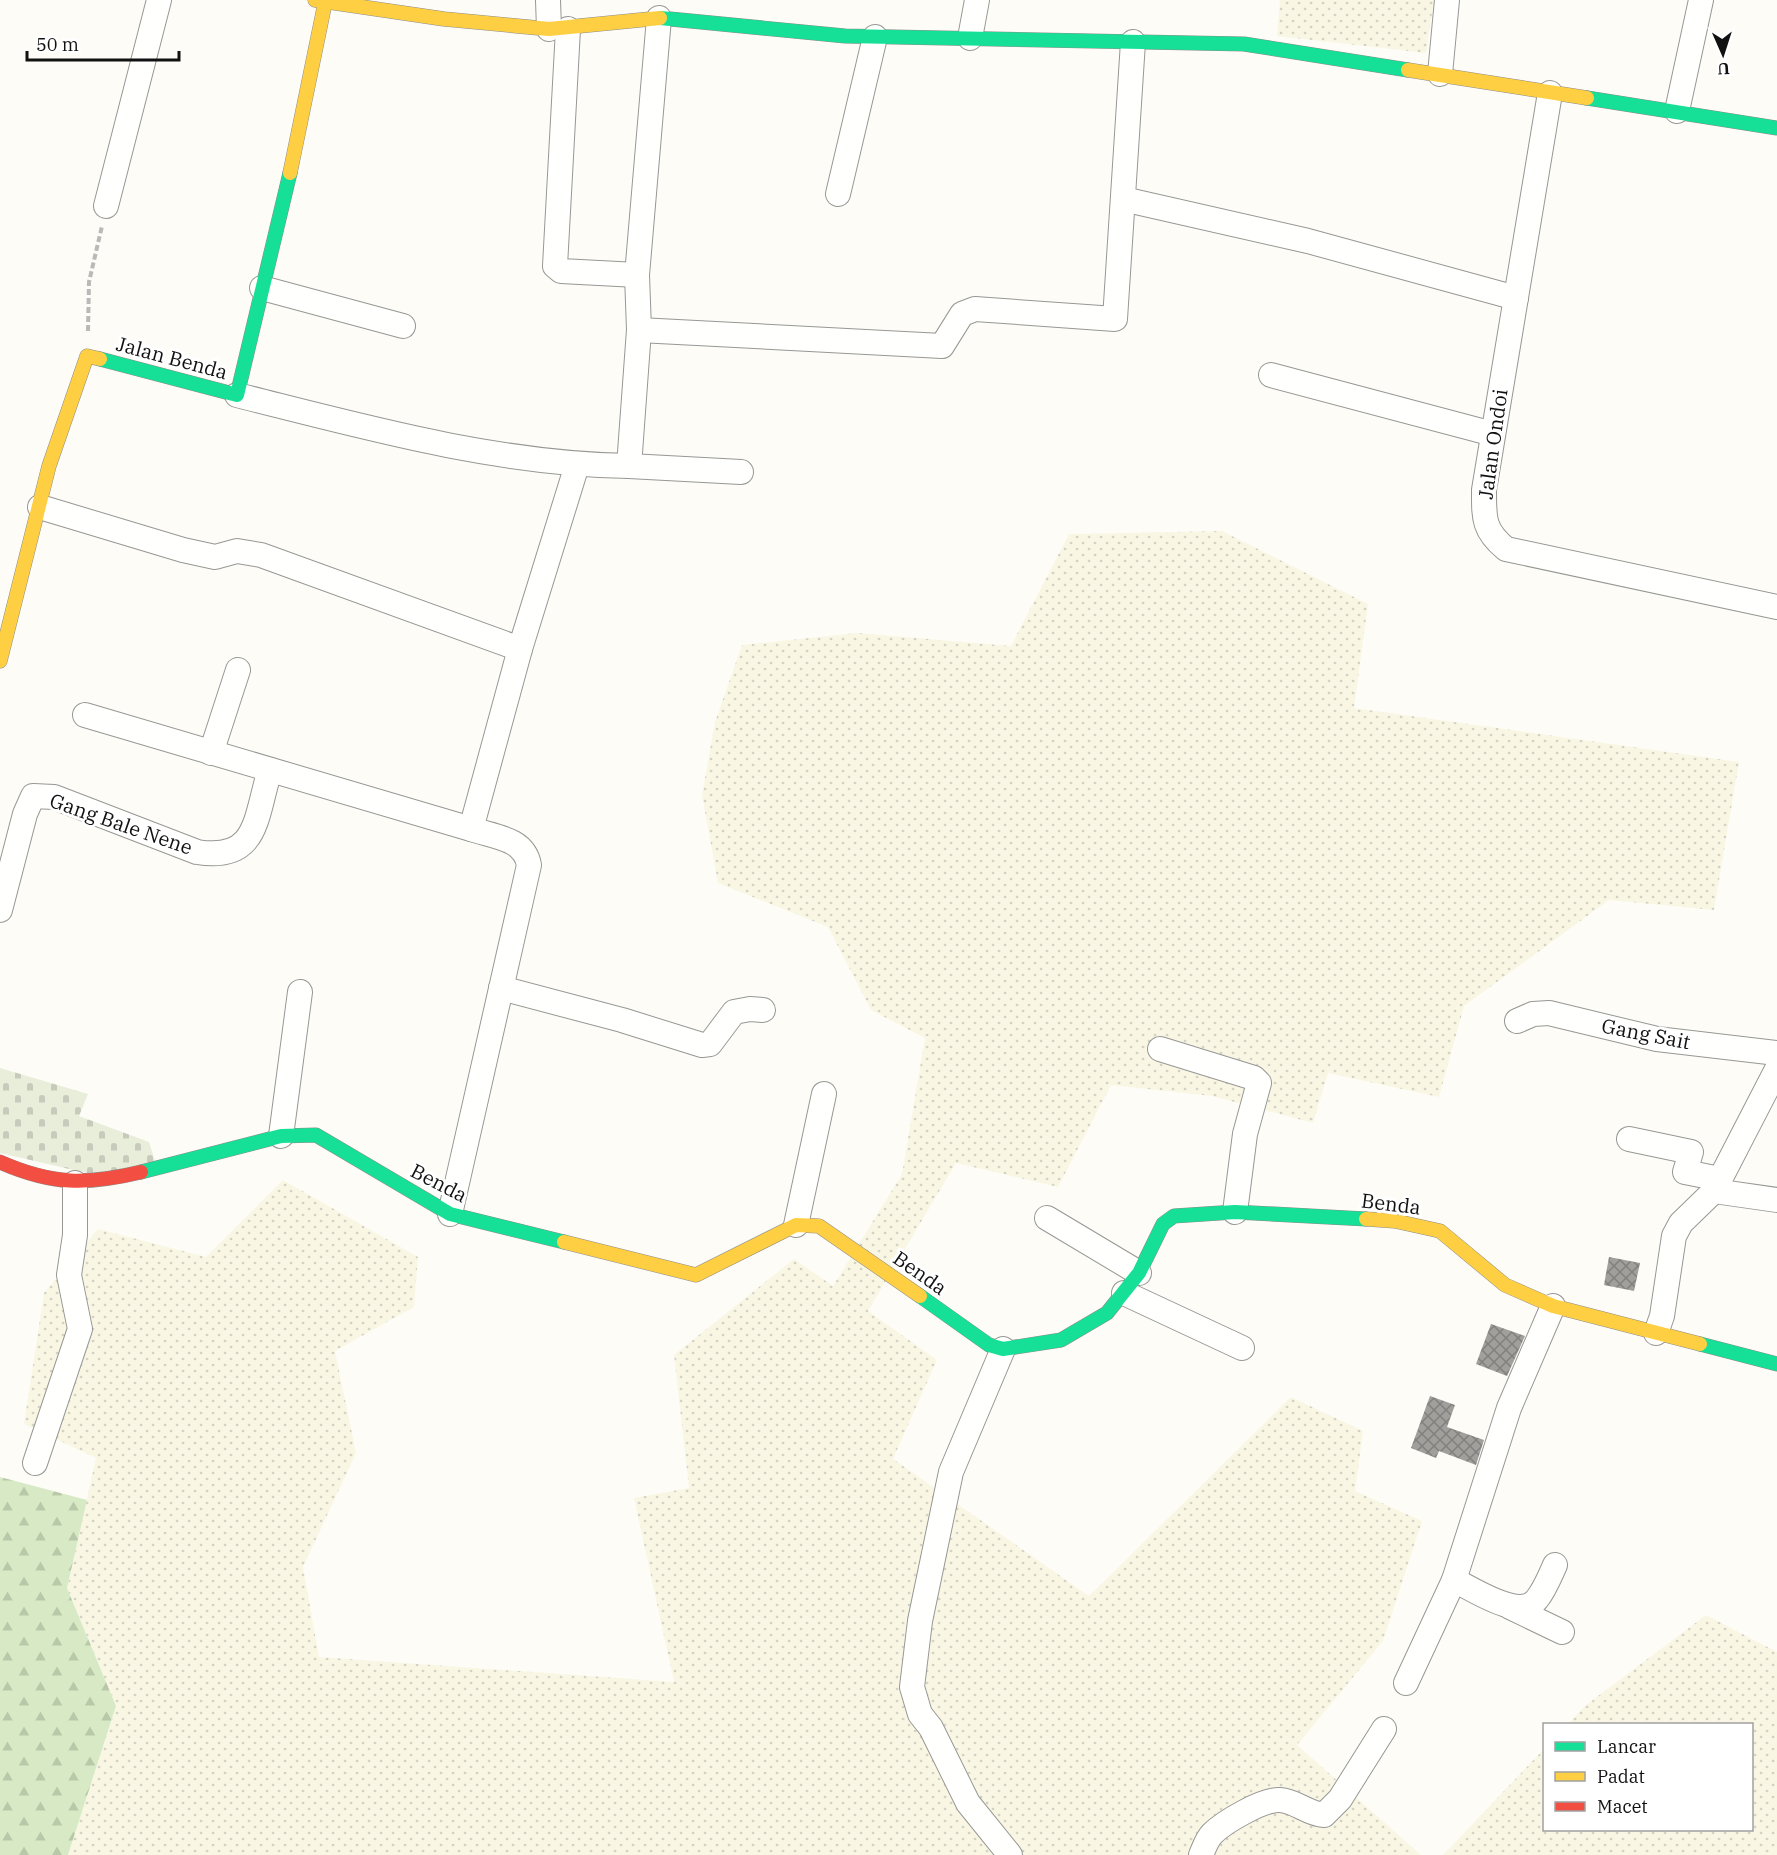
<svg xmlns="http://www.w3.org/2000/svg" width="1777" height="1855" font-family="'IBM Plex Serif',serif">
  <defs>
    <pattern id="farmland-dots" width="8" height="8" patternUnits="userSpaceOnUse" patternTransform="scale(1.5)"><rect width="8" height="8" fill="#f9f7e4"/><path d="M2 2h.1M6 6h.1" fill="none" stroke="#d4d3c3" stroke-width="1.8" stroke-linecap="round"/></pattern>
    <pattern id="forest-firs" width="22" height="20" patternUnits="userSpaceOnUse" patternTransform="scale(1.5)"><rect width="22" height="20" fill="#d8eac5"/><path d="M5 1l3.5 6h-7zM16 11l3.5 6h-7z" fill="#b8c8a8"/></pattern>
    <pattern id="cemetery-stones" width="16" height="16" patternUnits="userSpaceOnUse" patternTransform="scale(1.5)"><rect width="16" height="16" fill="#e9eedb"/><path d="M2 7V4a2 2 0 0 1 4 0v3zM10 15v-3a2 2 0 0 1 4 0v3z" fill="#c7cbbb"/></pattern>
    <pattern id="building-cross-hatch" width="8" height="8" patternUnits="userSpaceOnUse" patternTransform="scale(1.5)"><rect width="8" height="8" fill="#a19f9c"/><path d="M0 0l8 8M0 8l8-8" fill="none" stroke="#82807e"/></pattern>
  </defs>
  <rect width="100%" height="100%" fill="#fdfcf7"/>
  <g fill="url(#farmland-dots)">
    <polygon points="1280,0 1434,0 1426,53 1277,36"/>
    <polygon points="1222,531 1368,604 1354,708 1739,762 1714,910 1609,900 1464,1006 1439,1097 1328,1073 1313,1123 1212,1096 1111,1085 1058,1187 956,1163 868,1311 937,1360 893,1459 1089,1596 1291,1397 1363,1431 1355,1491 1422,1521 1383,1641 1297,1745 1421,1855 68,1855 116,1706 67,1588 96,1458 24,1424 44,1293 98,1229 206,1257 283,1180 418,1257 414,1307 335,1351 356,1453 303,1567 319,1657 674,1682 634,1498 689,1488 674,1355 794,1259 833,1286 902,1174 925,1038 871,1010 828,927 718,883 702,795 715,722 742,645 857,633 1011,646 1069,534"/>
    <polygon points="1706,1615 1777,1652 1777,1855 1443,1855 1544,1749 1544,1830 1752,1830 1752,1724 1568,1724 1586,1705"/>
  </g>
  <polygon fill="url(#forest-firs)" points="0,1477 87,1500 67,1588 116,1706 68,1855 0,1855"/>
  <polygon fill="url(#cemetery-stones)" points="0,1068 88,1094 79,1116 149,1142 155,1161 95,1175 0,1153"/>
  <g fill="url(#building-cross-hatch)">
    <polygon points="1609,1257 1640,1263 1634,1291 1604,1285"/>
    <polygon points="1491,1324 1525,1336 1507,1376 1476,1364"/>
    <polygon points="1430,1396 1455,1405 1447,1427 1484,1440 1476,1465 1439,1451 1436,1458 1411,1448"/>
  </g>
  <g fill="none" stroke-linecap="round" stroke-linejoin="round">
    <defs>
      <g id="street">
        <polyline points="548,0 549,29"/>
        <polyline points="568,29 555,266 561,271 637,275"/>
        <polyline points="970,38 977,0"/>
        <polyline points="1440,74 1447,0"/>
        <path d="M1550,93L1484,490C1484,518 1483,530 1506,549L1777,607"/>
        <polyline points="1677,111 1701,0"/>
        <polyline points="838,194 875,37"/>
        <polyline points="1123,199 1308,241 1516,298"/>
        <polyline points="106,206 159,0"/>
        <polyline points="262,288 403,326"/>
        <polyline points="639,330 942,346 962,314 975,309 1115,319 1133,42"/>
        <polyline points="1271,375 1493,434"/>
        <path d="M237,395C365,427 496,464 629,466L639,330L637,275L659,18"/>
        <polyline points="629,466 741,472"/>
        <polyline points="40,507 183,550 215,557 237,551 261,555 520,649"/>
        <polyline points="85,715 471,829 520,649 577,465"/>
        <polyline points="211,753 238,670"/>
        <path d="M0,910L25,814L33,796L54,797L197,852C259,862 255,817 270,770"/>
        <polyline points="501,988 622,1020 702,1045 710,1044 734,1012 750,1009 763,1010"/>
        <polyline points="1517,1021 1533,1014 1549,1013 1657,1039 1777,1053"/>
        <polyline points="1160,1049 1254,1078 1259,1083 1245,1134 1235,1212"/>
        <polyline points="281,1136 300,992"/>
        <polyline points="1629,1139 1691,1152 1685,1172 1720,1179"/>
        <polyline points="1714,1191 1777,1200"/>
        <path d="M450,1214L529,865C524,838 495,837 471,829"/>
        <polyline points="1047,1218 1139,1273"/>
        <polyline points="796,1225 824,1094"/>
        <polyline points="1124,1293 1242,1348"/>
        <polyline points="1656,1333 1662,1316 1674,1236 1681,1223 1714,1191 1777,1069"/>
        <polyline points="1003,1349 951,1472 920,1621 912,1687 920,1714 931,1728 968,1803 1010,1855"/>
        <polyline points="35,1463 80,1329 69,1275 75,1235 75,1183"/>
        <path d="M1454,1580C1473,1589 1521,1622 1537,1599C1545,1589 1550,1576 1555,1565"/>
        <polyline points="1510,1607 1562,1632"/>
        <polyline points="1406,1683 1454,1580 1509,1408 1553,1306"/>
        <path d="M1201,1855C1204,1848 1207,1839 1212,1834C1224,1822 1263,1799 1280,1800C1296,1801 1308,1814 1324,1815L1340,1799L1384,1729"/>
      </g>
      <g id="fast">
        <polyline points="660,18 845,36 1244,44 1408,70"/>
        <polyline points="1587,98 1777,128"/>
        <polyline points="100,359 237,395 290,173"/>
        <polyline points="141,1172 281,1136 316,1135 450,1214 564,1242"/>
        <polyline points="920,1296 989,1345 1003,1349 1061,1340 1107,1313 1139,1273 1163,1224 1174,1216 1235,1212 1366,1219"/>
        <polyline points="1700,1344 1777,1364"/>
      </g>
      <g id="slow">
        <polyline points="315,0 444,19 549,29 660,18"/>
        <polyline points="1408,70 1587,98"/>
        <polyline points="290,173 325,3"/>
        <polyline points="0,661 49,466 87,356 100,359"/>
        <polyline points="1366,1219 1395,1221 1440,1231 1505,1285 1553,1306 1700,1344"/>
        <polyline points="564,1242 696,1275 796,1225 819,1226 920,1296"/>
      </g>
      <path id="jam" d="M0,1162C52,1185 87,1185 141,1172"/>
    </defs>
    <use href="#street" stroke="#979795" stroke-width="26"/>
    <use href="#fast" stroke="#8e8d8b" stroke-width="15"/>
    <use href="#slow" stroke="#8e8d8b" stroke-width="15"/>
    <use href="#jam" stroke="#8e8d8b" stroke-width="15"/>
    <polyline stroke="#b9b9b8" stroke-width="4" stroke-dasharray="6 3" stroke-linecap="butt" points="88,331 89,282 102,226"/>
    <use href="#street" stroke="#fffffe" stroke-width="24"/>
    <use href="#fast" stroke="#16e098" stroke-width="14"/>
    <use href="#slow" stroke="#ffcf43" stroke-width="14"/>
    <use href="#jam" stroke="#f24e42" stroke-width="14"/>
  </g>
  <g text-anchor="middle" stroke-width="6" stroke-linejoin="round" paint-order="stroke">
    <g font-size="20" fill="#111" stroke="#fff">
      <text transform="translate(172 358) rotate(15)" y="7">Jalan Benda</text>
      <text transform="translate(1493 444) rotate(-82)" y="7">Jalan Ondoi</text>
      <text transform="translate(121 824) rotate(19)" y="7">Gang Bale Nene</text>
      <text transform="translate(1646 1034) rotate(11)" y="7">Gang Sait</text>
      <text transform="translate(439 1183) rotate(27)" y="7">Benda</text>
      <text transform="translate(1391 1204) rotate(7)" y="7">Benda</text>
      <text transform="translate(920 1273) rotate(35)" y="7">Benda</text>
    </g>
  </g>
  <rect x="1543" y="1723" width="210" height="108" fill="#ffffff" stroke="#a0a0a0" stroke-width="1.5"/>
  <rect x="1555" y="1742" width="30" height="9" fill="#16e098" stroke="#a0a0a0" stroke-width="1.5"/>
  <text x="1597" y="1753" font-size="18" fill="#111111">Lancar</text>
  <rect x="1555" y="1772" width="30" height="9" fill="#ffcf43" stroke="#a0a0a0" stroke-width="1.5"/>
  <text x="1597" y="1783" font-size="18" fill="#111111">Padat</text>
  <rect x="1555" y="1802" width="30" height="9" fill="#f24e42" stroke="#a0a0a0" stroke-width="1.5"/>
  <text x="1597" y="1813" font-size="18" fill="#111111">Macet</text>
  <g transform="translate(1723 54) rotate(177)" stroke="#ffffff" stroke-width="4.5" paint-order="stroke">
  <path d="M0-4.5L10 22L0 15L-10 22Z" fill="#111111"/>
  <text y="-9" font-size="16" font-weight="bold" text-anchor="middle" fill="#111111">U</text>
  </g>
  <path d="M27 51v9h152v-9" fill="none" stroke="#111111" stroke-width="3"/>
  <text x="36" y="51" font-size="18" fill="#111111" stroke="#ffffff" stroke-width="4.5" paint-order="stroke">50 m</text>
</svg>
